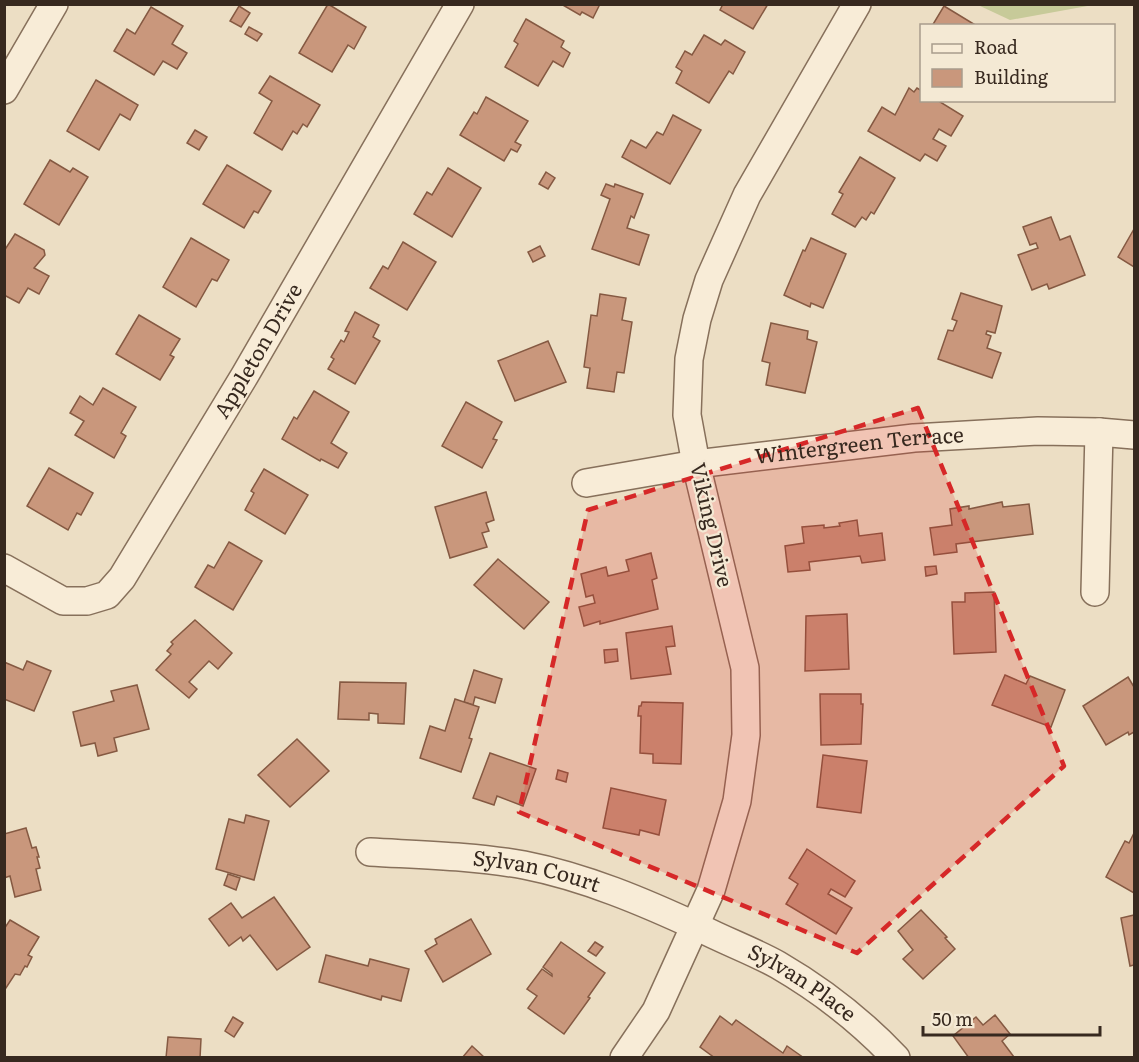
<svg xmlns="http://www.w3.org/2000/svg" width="1139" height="1062" font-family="Literata,serif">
  <rect width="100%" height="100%" fill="#ecdec4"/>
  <polygon fill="#c7ca99" points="978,5 1093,5 1010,20"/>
  <g fill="#c9977c" stroke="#855942" stroke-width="1.5">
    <polygon points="328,4 366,27 354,49 348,45 332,72 299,53"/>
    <polygon points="561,4 600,4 593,18 582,12 580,15"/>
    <polygon points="723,4 768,4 753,29 720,10"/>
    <polygon points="239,6 250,13 241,27 230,21"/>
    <polygon points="944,6 977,26 932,26"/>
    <polygon points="151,7 183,26 172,44 187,53 177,69 163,61 154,75 114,51 127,29 135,34"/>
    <polygon points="526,19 564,41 561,47 570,53 563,67 553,61 538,86 505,67 518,44 514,41"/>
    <polygon points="249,27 262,34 257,41 245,34"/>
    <polygon points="704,35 721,45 725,40 745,52 733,74 729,71 709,103 676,83 682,71 676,67 685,51 692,55"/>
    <polygon points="270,76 320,105 307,127 303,124 297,134 293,131 282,150 254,133 272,101 259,93"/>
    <polygon points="96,80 138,105 130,120 120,114 99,150 67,131"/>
    <polygon points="909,88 914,92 917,88 922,91 922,100 937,100 963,116 951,136 939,129 933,139 946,146 937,161 925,154 920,161 868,131 882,107 895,115"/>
    <polygon points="486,97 528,121 515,142 521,145 517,152 511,149 504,161 460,135 474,112 477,114"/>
    <polygon points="673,115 701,130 670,184 622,157 631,140 646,148 657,132 663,135"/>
    <polygon points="195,130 207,137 199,150 187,143"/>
    <polygon points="860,157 895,178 874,214 871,212 866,220 862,217 855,227 832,214 843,194 839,192"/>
    <polygon points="50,160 70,172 73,168 88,177 59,225 24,204"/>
    <polygon points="227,165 271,191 258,213 254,211 244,228 203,204"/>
    <polygon points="448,168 481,188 452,237 414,214 427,192 432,195"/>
    <polygon points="546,172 555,178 548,189 539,184"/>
    <polygon points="606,184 614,187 615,184 643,194 634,218 631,216 627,228 649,235 639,265 592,249 610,199 601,195"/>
    <polygon points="1051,217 1060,240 1070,236 1085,275 1049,289 1047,284 1032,290 1018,255 1038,248 1036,243 1030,245 1023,227"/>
    <polygon points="1134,229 1134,267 1118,257"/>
    <polygon points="15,234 44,250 45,255 34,268 49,276 39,294 28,288 19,303 4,295 4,251"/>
    <polygon points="191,238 229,260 217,281 212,279 196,307 163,287"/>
    <polygon points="811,238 846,254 823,308 811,303 810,307 784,295 803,250 805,251"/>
    <polygon points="403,242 436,262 407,310 370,288 383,266 388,269"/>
    <polygon points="540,246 545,256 533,262 528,252"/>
    <polygon points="961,293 1002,306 995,333 987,331 986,334 991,336 987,348 1001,353 992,378 938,359 948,330 953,331 957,321 952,319"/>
    <polygon points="600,294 626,298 622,320 632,322 624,373 617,372 614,392 587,388 590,368 584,367 591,315 597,316"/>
    <polygon points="355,312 379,325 373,337 380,341 355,384 328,369 334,359 331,357 341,340 344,342 349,332 345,331"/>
    <polygon points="139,315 180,339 170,355 174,357 160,380 116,354"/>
    <polygon points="771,323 808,331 807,339 817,342 805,393 766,385 770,363 762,361"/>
    <polygon points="548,341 566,382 515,401 498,361"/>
    <polygon points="103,388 136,407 121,433 126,436 114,458 75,435 84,421 70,413 80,396 93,405"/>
    <polygon points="314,391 349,412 331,443 347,453 338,468 321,459 320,461 282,439 294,417 297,419"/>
    <polygon points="466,402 502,422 493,439 497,440 482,468 442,446"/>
    <polygon points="49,468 93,493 81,515 77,513 68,530 27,506"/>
    <polygon points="264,469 308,495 285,534 245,510 254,493 251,491"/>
    <polygon points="486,492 494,520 486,523 489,531 482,533 487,547 450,558 435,507"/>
    <polygon points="1002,502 1003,507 1029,504 1033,534 956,544 957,552 934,555 930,528 952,525 950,509 969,506 969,509"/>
    <polygon points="857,520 859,536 882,533 885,560 862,563 860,556 809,562 810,570 788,572 785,546 804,543 802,527 824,525 824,528 840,526 839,523"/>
    <polygon points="229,542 262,561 233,610 195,587 208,565 214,568"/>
    <polygon points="651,553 657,578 652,580 658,609 600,624 600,621 584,626 579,607 595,603 593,595 586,597 581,574 606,567 608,576 629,571 626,560"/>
    <polygon points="498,559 549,602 524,629 474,585"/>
    <polygon points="936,566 937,574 926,576 925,567"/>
    <polygon points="994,592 996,652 954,654 952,602 965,602 965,593"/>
    <polygon points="847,614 849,669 805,671 806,616"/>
    <polygon points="195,620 232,653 218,669 209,661 189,682 197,689 189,698 156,670 171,654 167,651 173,644 171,642"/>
    <polygon points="672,626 675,646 666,647 671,674 631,679 626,633"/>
    <polygon points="617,649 618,661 605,663 604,650"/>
    <polygon points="27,661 51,671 34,711 4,699 4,662 23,670"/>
    <polygon points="474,670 502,679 495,703 475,697 473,705 464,702"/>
    <polygon points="1005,675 1026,684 1030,676 1065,690 1051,727 992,705"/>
    <polygon points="1128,677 1134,687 1134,732 1129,735 1128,732 1106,745 1083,706"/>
    <polygon points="340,682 406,683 404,724 378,723 378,714 369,713 369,720 338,719"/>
    <polygon points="137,685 149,729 114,738 117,751 98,756 95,743 81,746 73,712 114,701 111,691"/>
    <polygon points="820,694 861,694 861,704 863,704 861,744 821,745"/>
    <polygon points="455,699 479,707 469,738 472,739 461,772 420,758 430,726 445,731"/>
    <polygon points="642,702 683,703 681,764 653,763 653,754 640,753 641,716 638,716 639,706 641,706"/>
    <polygon points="297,739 329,771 290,807 258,775"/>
    <polygon points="490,753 536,769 523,806 497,796 494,805 473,798"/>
    <polygon points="823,755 867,761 861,813 817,807"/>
    <polygon points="558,770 568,773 566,782 556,779"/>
    <polygon points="611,788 666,800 659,835 640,830 639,835 603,828"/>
    <polygon points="246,815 269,821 254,880 216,869 229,819 244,823"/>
    <polygon points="26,828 32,848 36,847 39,857 37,857 40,868 36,869 41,890 15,897 10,876 4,878 4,834"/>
    <polygon points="1134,833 1134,893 1106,877 1125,841 1129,843"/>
    <polygon points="807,849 855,881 845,897 831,889 828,894 852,908 836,934 786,904 798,884 789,878"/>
    <polygon points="228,874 240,878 236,890 224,885"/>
    <polygon points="274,897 310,947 277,970 250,935 243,941 241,937 229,946 209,919 231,903 242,918"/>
    <polygon points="921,910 947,937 945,938 955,949 923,979 903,959 913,950 898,931"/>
    <polygon points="1134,915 1134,965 1130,966 1121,918"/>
    <polygon points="471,919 491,954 443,982 425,951 437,944 435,939"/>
    <polygon points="10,920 39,937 28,955 32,957 27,967 25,966 20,975 15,974 4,991 4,929"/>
    <polygon points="561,942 605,973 588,997 590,998 564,1034 528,1008 537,996 527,989 542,969 552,976 552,974 543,967"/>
    <polygon points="595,942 603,947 596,956 588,951"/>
    <polygon points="326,955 368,966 370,959 409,969 401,1001 382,996 381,1000 319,982"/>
    <polygon points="995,1015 1010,1034 1002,1041 1014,1057 969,1058 953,1036 976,1017 983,1025"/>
    <polygon points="720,1016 732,1025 736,1020 783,1053 787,1046 804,1058 715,1058 700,1047"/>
    <polygon points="233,1017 243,1023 234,1037 225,1031"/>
    <polygon points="168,1037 201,1039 200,1058 166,1058"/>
    <polygon points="472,1046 485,1058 462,1058"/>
  </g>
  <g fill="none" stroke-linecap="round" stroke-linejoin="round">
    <defs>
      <g id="minor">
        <polyline points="4,90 54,4"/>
        <path id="s1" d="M586,483L696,464L914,438L1038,431L1099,432L1134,435"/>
        <path id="s2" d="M4,568L63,601H87L107,595L122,578L245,375L460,4"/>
        <polyline points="1095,592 1099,432"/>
        <path id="s3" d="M370,852C422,855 473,856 524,865C585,877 644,902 700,928C725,941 753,951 778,965C821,990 861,1021 896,1058"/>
        <polyline points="624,1058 656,1011 711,890 737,801 746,735 745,668 696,464 687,415 689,359 697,319 709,280 747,195 857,4"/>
      </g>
    </defs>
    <use href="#minor" stroke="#87705b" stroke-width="30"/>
    <use href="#minor" stroke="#f8ecd7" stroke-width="27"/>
  </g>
  <path fill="#d62828" fill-opacity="0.2" stroke="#d62828" stroke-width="4.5" stroke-dasharray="12 8" stroke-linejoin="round" d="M918,408L1064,766L857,953L519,812L588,510Z"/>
  <g text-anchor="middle" stroke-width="4.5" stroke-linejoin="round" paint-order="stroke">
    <g font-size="21" fill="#37291f" stroke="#f4e9d4">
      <text dy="7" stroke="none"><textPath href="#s2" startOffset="400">Appleton Drive</textPath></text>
      <text dy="7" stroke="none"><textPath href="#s1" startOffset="276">Wintergreen Terrace</textPath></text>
      <text transform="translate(711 525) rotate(77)" y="7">Viking Drive</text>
      <text dy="7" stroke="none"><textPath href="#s3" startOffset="168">Sylvan Court</textPath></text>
      <text dy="7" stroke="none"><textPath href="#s3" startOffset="458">Sylvan Place</textPath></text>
    </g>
  </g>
  <rect width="1139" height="1062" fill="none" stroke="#37291f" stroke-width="12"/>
  <rect x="920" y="24" width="195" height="78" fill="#f4e9d4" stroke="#a89c8c" stroke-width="1.5"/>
  <rect x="932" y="44" width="30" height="9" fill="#f8ecd7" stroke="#a89c8c" stroke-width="1.5"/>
  <text x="974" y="54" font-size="18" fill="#37291f">Road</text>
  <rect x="932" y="69" width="30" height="18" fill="#c9977c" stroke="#a89c8c" stroke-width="1.5"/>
  <text x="974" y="84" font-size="18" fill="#37291f">Building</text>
  <path d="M923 1026v9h177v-9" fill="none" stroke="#37291f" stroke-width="3"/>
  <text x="932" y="1026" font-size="18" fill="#37291f" stroke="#f4e9d4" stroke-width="4.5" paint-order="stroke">50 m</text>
</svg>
